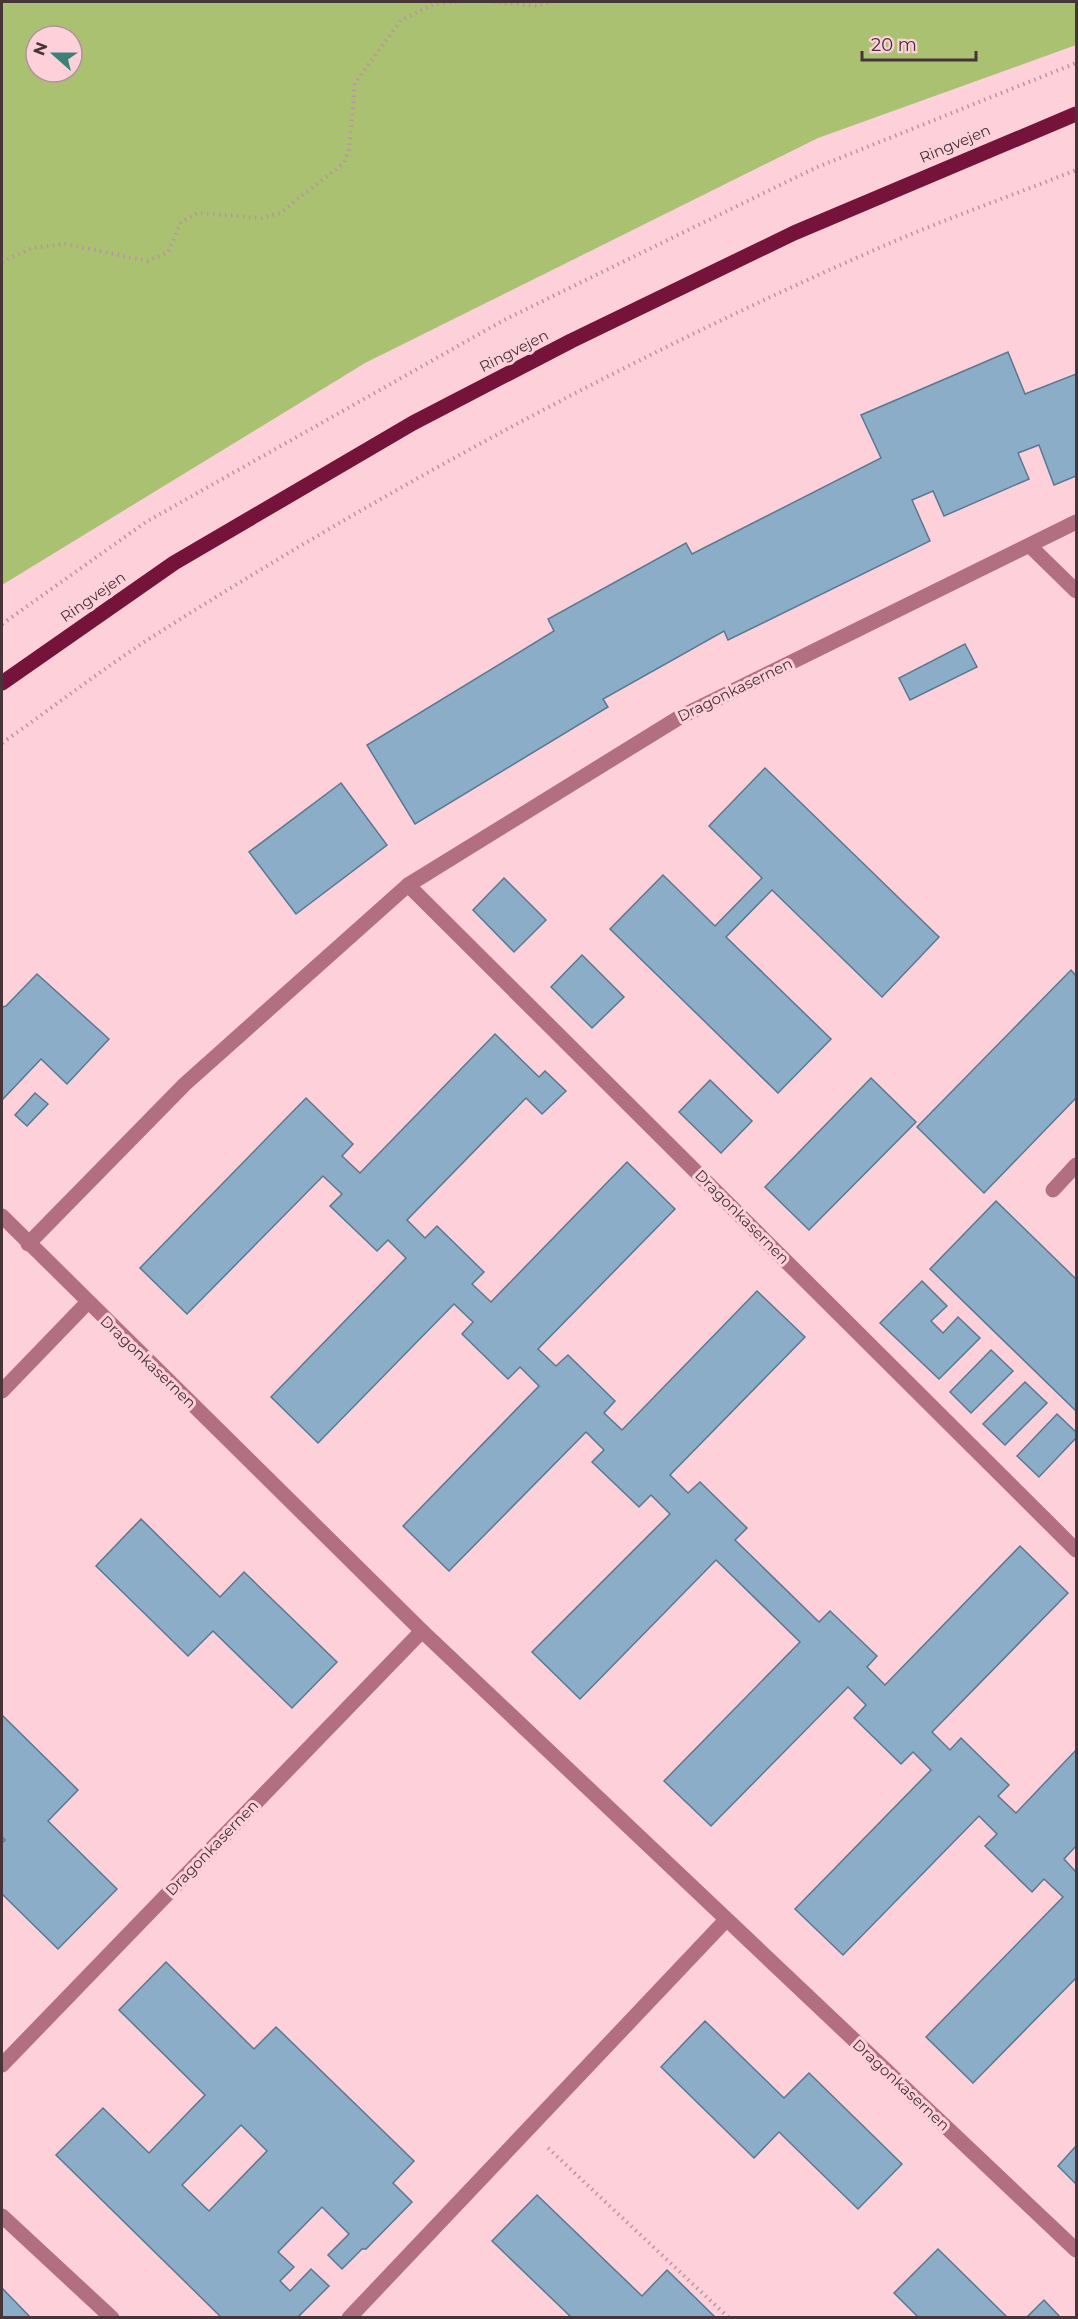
<svg xmlns="http://www.w3.org/2000/svg" width="1078" height="2319" font-family="Montserrat,sans-serif">
  <rect width="100%" height="100%" fill="#fdd0da"/>
  <path fill="#aac172" fill-rule="evenodd" d="M4,2H1076V45L818,138L365,363L2,585V3ZM36,36H72V72H36Z"/>
  <g fill="#8badc7" stroke="#597891" stroke-width="1.5" fill-rule="evenodd">
    <polygon points="1008,352 1025,394 1076,374 1076,476 1054,485 1039,445 1018,453 1029,479 944,516 933,491 912,500 930,541 728,640 724,631 603,699 608,707 415,824 367,745 554,631 548,619 686,543 692,554 881,458 861,415"/>
    <polygon points="965,644 977,667 910,700 899,678"/>
    <polygon points="765,768 939,937 882,997 772,890 726,937 831,1039 778,1093 610,929 663,875 715,926 762,878 709,826"/>
    <polygon points="341,783 387,845 296,914 249,852"/>
    <polygon points="504,878 546,920 514,952 473,910"/>
    <polygon points="582,955 624,997 592,1028 551,987"/>
    <polygon points="1071,970 1076,976 1076,1098 984,1193 917,1127"/>
    <polygon points="37,974 109,1039 67,1084 41,1059 2,1100 2,1007 6,1006"/>
    <polygon points="495,1034 539,1077 545,1071 566,1091 542,1114 526,1098 407,1220 425,1238 437,1226 484,1272 472,1284 491,1302 627,1162 675,1209 538,1349 556,1366 568,1355 615,1401 604,1413 622,1430 757,1291 805,1337 670,1475 688,1493 700,1482 747,1528 735,1540 819,1622 830,1611 877,1656 867,1667 885,1685 1020,1546 1068,1593 932,1732 950,1750 961,1738 1009,1785 998,1796 1016,1813 1076,1750 1076,1846 1064,1859 1076,1872 1076,1978 973,2083 926,2037 1063,1897 1044,1879 1032,1892 985,1846 997,1834 979,1816 843,1955 795,1909 931,1770 913,1752 901,1764 854,1718 866,1705 848,1687 711,1826 664,1781 800,1642 716,1560 580,1699 532,1652 670,1514 651,1495 639,1507 592,1462 604,1450 586,1432 449,1571 403,1526 539,1386 520,1367 508,1379 462,1334 473,1322 454,1304 318,1443 271,1397 406,1258 388,1240 377,1251 330,1206 342,1194 323,1176 187,1314 140,1268 306,1098 353,1144 342,1156 360,1173"/>
    <polygon points="871,1078 916,1122 809,1230 765,1187"/>
    <polygon points="710,1080 752,1121 721,1153 679,1112"/>
    <polygon points="35,1093 48,1104 27,1126 15,1115"/>
    <polygon points="996,1201 1076,1279 1076,1411 930,1269"/>
    <polygon points="922,1281 947,1306 931,1321 943,1333 958,1317 980,1338 939,1379 880,1323"/>
    <polygon points="991,1350 1013,1371 971,1413 950,1392"/>
    <polygon points="1025,1382 1047,1403 1005,1445 983,1424"/>
    <polygon points="1057,1414 1076,1432 1076,1438 1039,1477 1017,1456"/>
    <polygon points="141,1519 220,1597 244,1572 337,1662 292,1708 213,1631 188,1656 96,1566"/>
    <polygon points="2,1715 78,1790 48,1821 117,1889 58,1949 2,1894 2,1843 5,1840 2,1837"/>
    <path d="M166,1962L254,2049L276,2027L414,2161L393,2183L412,2202L366,2249H362L342,2269L328,2255L349,2234L322,2207L278,2252L294,2267L280,2281L290,2291L311,2269L329,2286L297,2318H222L56,2155L103,2108L149,2153L205,2095L119,2010ZM241,2125L267,2151L209,2211L182,2185Z"/>
    <polygon points="705,2021 784,2098 809,2073 902,2164 858,2209 779,2132 754,2158 661,2067"/>
    <polygon points="1076,2146 1076,2184 1058,2166"/>
    <polygon points="537,2195 642,2296 667,2270 716,2318 572,2318 492,2241"/>
    <polygon points="938,2249 1008,2318 919,2318 894,2293"/>
    <polygon points="2,2288 31,2318 2,2318"/>
    <polygon points="1044,2300 1061,2318 1026,2318"/>
  </g>
  <g fill="none" stroke-linecap="round" stroke-linejoin="round">
    <g stroke="#b9969e" stroke-width="4" stroke-dasharray="1.5 4.5" stroke-linecap="butt">
      <polyline points="493,2 538,6 551,2"/>
      <polyline points="2,262 32,248 65,244 148,261 168,252 181,222 198,213 261,218 280,213 344,163 349,150 355,83 401,20 434,4 456,2"/>
      <polyline points="2,624 146,522 504,320 815,168 1076,63"/>
      <path d="M2,743C52,708 101,670 152,637C387,488 633,355 888,244C950,217 1014,195 1076,170"/>
      <polyline points="548,2148 729,2318"/>
    </g>
    <g stroke="#b36f82" stroke-width="15">
      <polyline points="1030,546 1076,591"/>
      <polyline points="408,885 1076,1550"/>
      <polyline points="1053,1190 1076,1165"/>
      <polyline points="2,1216 422,1631 1076,2250"/>
      <polyline points="28,1244 185,1084 408,885 680,717 1076,522"/>
      <polyline points="2,1391 87,1303"/>
      <polyline points="2,2065 422,1631"/>
      <polyline points="2,2216 112,2318"/>
      <polyline points="349,2318 726,1920"/>
    </g>
    <polyline stroke="#75133b" stroke-width="15" points="2,683 174,563 413,423 571,341 794,233 1076,114"/>
  </g>
  <g text-anchor="middle" stroke-width="6" stroke-linejoin="round" paint-order="stroke">
    <g font-size="15" fill="#463439" stroke="#fdd0da">
      <text transform="translate(955 144) rotate(-23)" y="5">Ringvejen</text>
      <text transform="translate(514 351) rotate(-27)" y="5">Ringvejen</text>
      <text transform="translate(93 597) rotate(-35)" y="5">Ringvejen</text>
      <text transform="translate(735 690) rotate(-26)" y="5">Dragonkasernen</text>
      <text transform="translate(742 1217) rotate(45)" y="5">Dragonkasernen</text>
      <text transform="translate(148 1362) rotate(44)" y="5">Dragonkasernen</text>
      <text transform="translate(212 1848) rotate(-46)" y="5">Dragonkasernen</text>
      <text transform="translate(901 2085) rotate(43)" y="5">Dragonkasernen</text>
    </g>
  </g>
  <rect width="1078" height="2319" fill="none" stroke="#463439" stroke-width="6"/>
  <g transform="translate(54 54) rotate(291)"><circle r="28" fill="#fdd0da" stroke="#b4929a" stroke-width="1.5"/>
  <path d="M0-4.5L10 22L0 15L-10 22Z" fill="#3c8176"/>
  <text y="-9" font-size="16" font-weight="bold" text-anchor="middle" fill="#463439">N</text>
  </g>
  <path d="M862 51v9h114v-9" fill="none" stroke="#463439" stroke-width="3"/>
  <text x="871" y="51" font-size="18" fill="#463439" stroke="#fdd0da" stroke-width="4.5" paint-order="stroke">20 m</text>
</svg>
